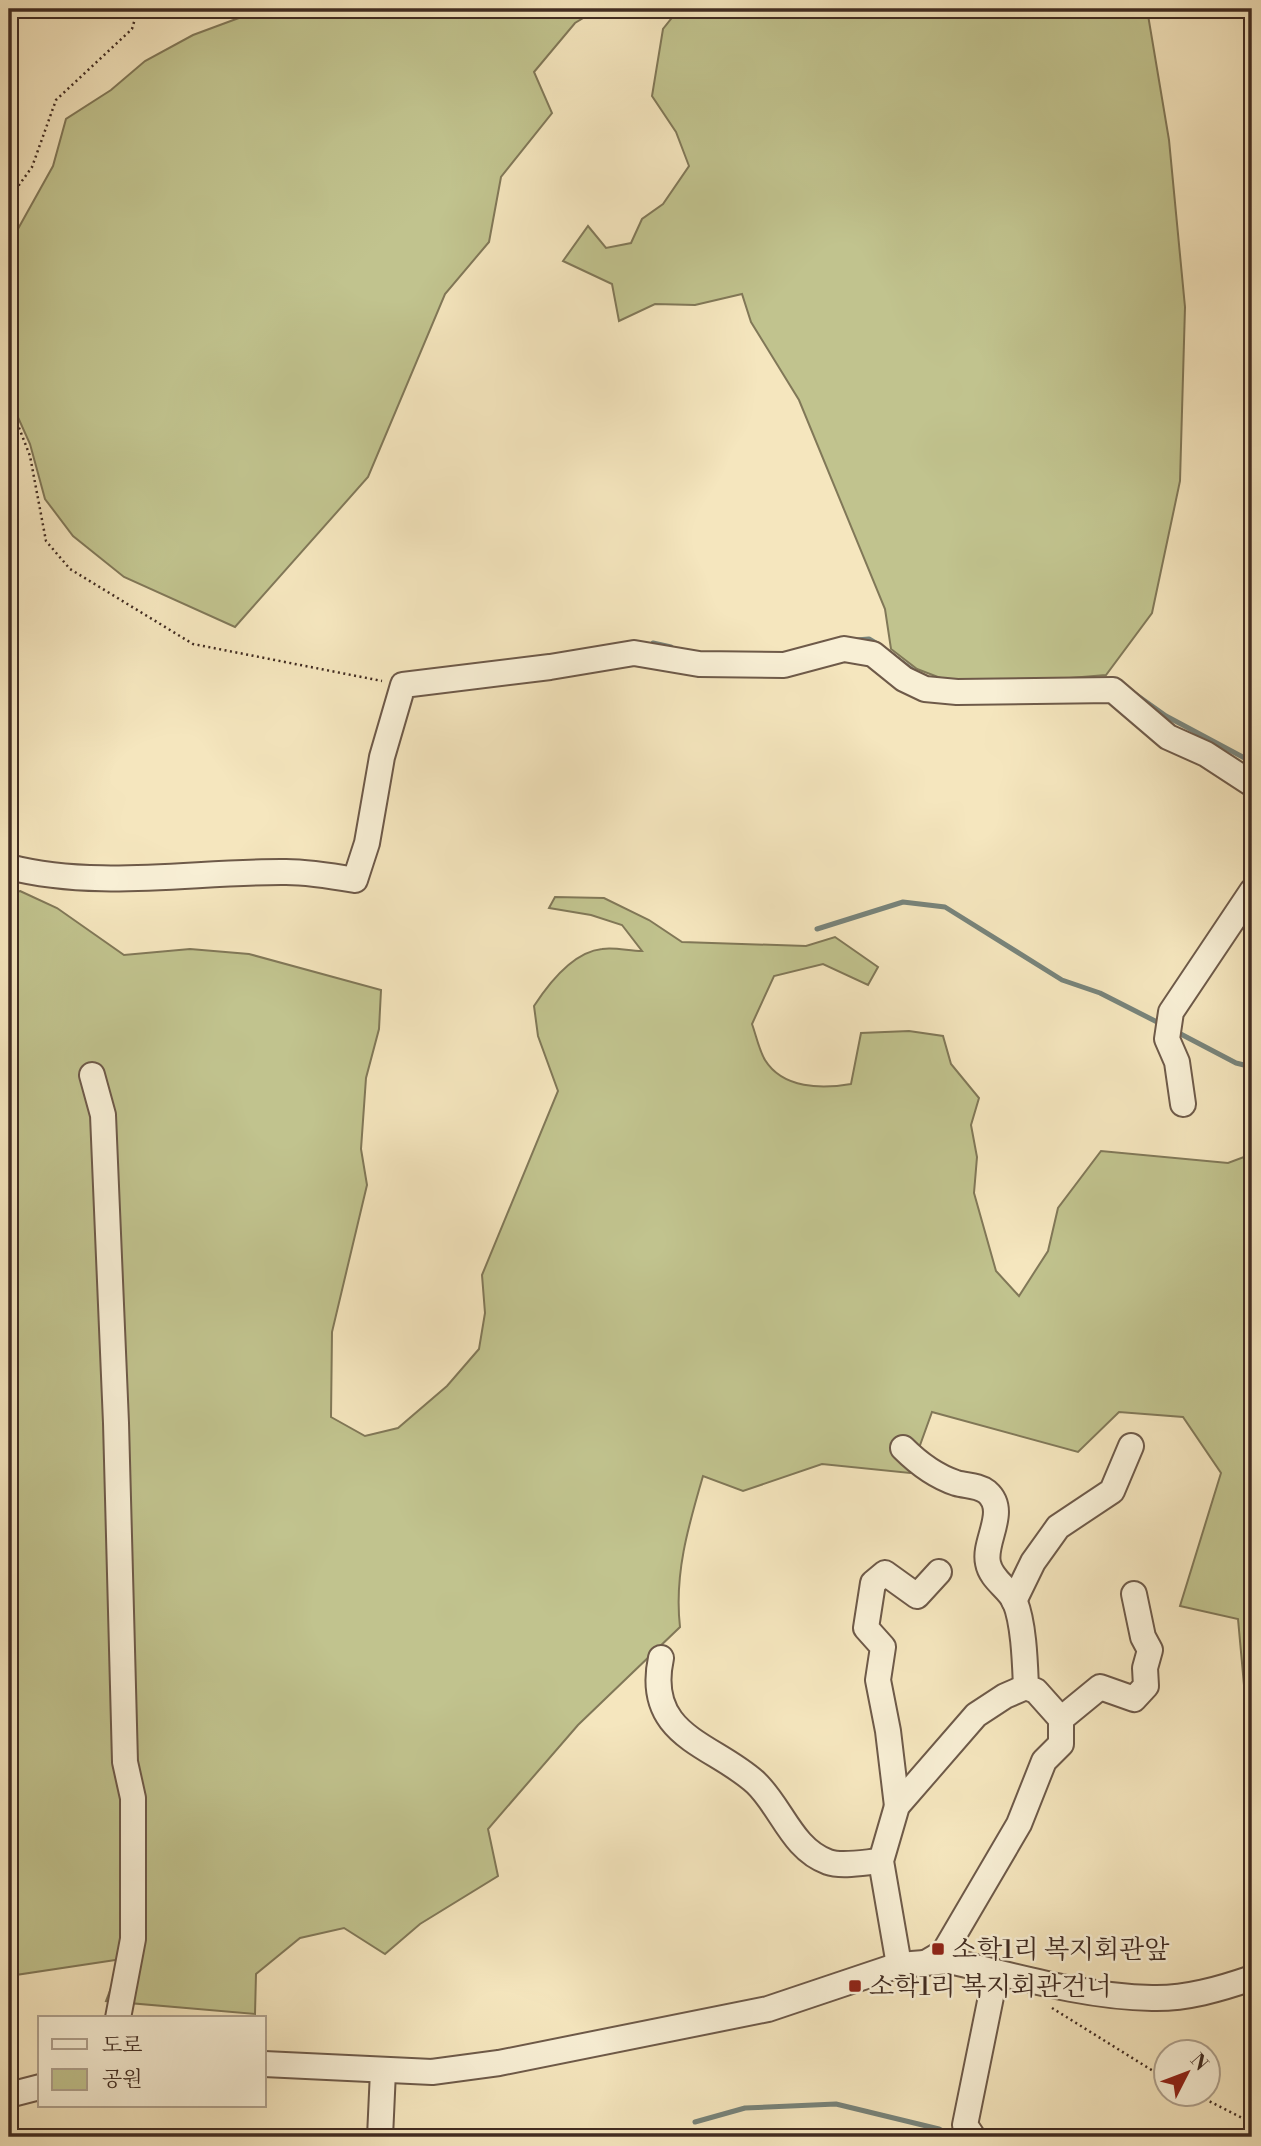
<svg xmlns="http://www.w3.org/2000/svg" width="1261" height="2146" font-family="'Libre Bodoni','Noto Serif KR',serif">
  <rect width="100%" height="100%" fill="#f5e6be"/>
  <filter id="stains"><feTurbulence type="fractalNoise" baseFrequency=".00286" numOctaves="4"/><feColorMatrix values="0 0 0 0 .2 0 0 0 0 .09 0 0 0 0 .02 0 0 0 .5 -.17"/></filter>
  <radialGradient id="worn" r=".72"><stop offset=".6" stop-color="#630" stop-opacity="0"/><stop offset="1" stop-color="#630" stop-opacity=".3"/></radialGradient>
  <g fill="#c1c38e" stroke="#817858" stroke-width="2">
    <polygon points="263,9 598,9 575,23 534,72 552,113 501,177 489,242 445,294 368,477 235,627 124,577 73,536 45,499 30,444 12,404 9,245 53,166 66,119 111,90 145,61 193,35"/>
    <polygon points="679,9 1147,9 1169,140 1185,307 1180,481 1152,613 1106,675 964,687 917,669 891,649 885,609 799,400 751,322 742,294 695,305 655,304 619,321 612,284 563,261 588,226 606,248 631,243 642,219 663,204 689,166 676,132 652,96 663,29"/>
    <path d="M20,891L57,908L124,955L190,949L249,954L381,990L379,1029L366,1078L361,1149L367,1185L332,1332L331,1417L365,1436L398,1428L447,1386L479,1349L485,1313L482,1275L558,1091L538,1036L534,1006C549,983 573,952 602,949C615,947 629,951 642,951L622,925L591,915L549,908L555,897L604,898L649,920L682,942L806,946L835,937L878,967L868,985L823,964L774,976L752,1024C756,1035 759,1050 765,1060C783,1089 822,1089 851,1084L861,1033L909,1031L943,1036L951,1064L979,1098L971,1125L977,1157L974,1193L996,1271L1019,1296L1048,1251L1058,1208L1101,1151L1228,1163L1252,1154V1720L1247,1718L1238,1619L1180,1606L1221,1473L1183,1417L1119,1412L1078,1452L932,1412L910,1473L822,1464L743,1491L703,1476C688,1527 674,1575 680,1627L578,1725L488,1829L498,1876L420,1924L385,1954L344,1928L300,1938L256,1974L255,2014L106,2001L122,1959L9,1976V895Z"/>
  </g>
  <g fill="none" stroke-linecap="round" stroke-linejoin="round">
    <g stroke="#78847b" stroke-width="5">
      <polyline points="856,640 869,639 879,645"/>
      <polyline points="653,643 671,647"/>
      <polyline points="887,651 915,672"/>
      <polyline points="1121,684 1166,716 1252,762"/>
      <polyline points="817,929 903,902 945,907 1062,980 1100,993 1163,1025"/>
      <polyline points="1175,1031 1236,1063 1252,1067"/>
      <polyline points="695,2122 745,2108 836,2104 939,2129 953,2137"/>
    </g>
    <defs>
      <g id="minor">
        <path d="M9,867C98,890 196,871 286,872C309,872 332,876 355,880L367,843L382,757L403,685L550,667L634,653L699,664L784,665L844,649L873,654L904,679L925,689L957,692L1113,690L1168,737L1206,754L1252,784"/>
        <polyline points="92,1075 103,1115 116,1423 125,1762 133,1798 133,1939 118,2018"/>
        <polyline points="1183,1104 1177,1062 1167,1039 1171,1012 1252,891"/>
        <path d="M903,1448C918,1463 935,1476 956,1483C966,1486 978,1485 987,1492C1009,1511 983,1541 988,1563C991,1580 1009,1588 1015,1602C1024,1624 1025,1664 1026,1687L1036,1691L1061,1719V1744L1044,1761L1019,1824L944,1952L927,1962"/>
        <polyline points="1014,1601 1033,1562 1058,1527 1112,1491 1131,1446"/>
        <path d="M661,1658C644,1737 714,1744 756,1783C782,1808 792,1849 828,1862C842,1867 866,1862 881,1861"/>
        <polyline points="1061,1719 1100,1687 1134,1699 1146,1686 1145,1668 1150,1650 1143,1637 1134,1594"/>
        <polyline points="897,1806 888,1731 878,1680 883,1647 866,1628 873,1583 885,1573 917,1596 939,1572"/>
        <polyline points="899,1965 881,1861 897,1806 976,1715 1005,1696 1026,1687"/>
        <path d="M264,2064L432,2072L499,2063L768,2009L899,1965L950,1961C1015,1976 1085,1997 1152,1998C1186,1999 1220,1989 1252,1978"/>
        <polyline points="9,2095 40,2087"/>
        <polyline points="380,2137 383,2071"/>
        <polyline points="973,2137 965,2125 996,1972"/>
      </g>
    </defs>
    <use href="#minor" stroke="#6e5a49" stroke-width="28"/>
    <g stroke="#412c22" stroke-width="2.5" stroke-dasharray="2 3.5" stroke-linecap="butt">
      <polyline points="9,199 32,167 56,100 132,29 136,15 133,9"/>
      <polyline points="9,402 30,456 46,541 70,569 193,644 382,681"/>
      <polyline points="1052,2008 1166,2079"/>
      <polyline points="1195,2094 1252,2123"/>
    </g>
    <use href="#minor" stroke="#f8efd5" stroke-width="24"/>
  </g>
  <g fill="#8f2418" stroke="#f8efd5" stroke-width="2.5">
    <rect x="931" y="1942" width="14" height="14" rx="3.5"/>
    <rect x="848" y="1979" width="14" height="14" rx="3.5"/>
  </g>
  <g text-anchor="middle" stroke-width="5" stroke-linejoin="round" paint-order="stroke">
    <g font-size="26" fill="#412c22" stroke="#f8efd5" text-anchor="start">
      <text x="952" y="1958">소학1리 복지회관앞</text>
      <text x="869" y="1995">소학1리 복지회관건너</text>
    </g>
  </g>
  <rect width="1261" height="2146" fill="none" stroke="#f5e6be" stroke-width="35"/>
  <rect x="10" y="10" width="1240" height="2125" fill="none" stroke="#412c22" stroke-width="3.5"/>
  <rect x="18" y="18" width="1226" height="2111" fill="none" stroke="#412c22" stroke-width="2"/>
  <rect x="38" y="2016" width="228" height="91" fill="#f8efd5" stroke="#afa18d" stroke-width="2"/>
  <rect x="52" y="2039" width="35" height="10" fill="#f8efd5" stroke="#afa18d" stroke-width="2"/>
  <text x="102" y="2052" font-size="21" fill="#412c22">도로</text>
  <rect x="52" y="2069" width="35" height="21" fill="#c1c38e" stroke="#afa18d" stroke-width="2"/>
  <text x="102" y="2086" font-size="21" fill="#412c22">공원</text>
  <g transform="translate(1187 2073) rotate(48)"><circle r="33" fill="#f8efd5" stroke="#afa18d" stroke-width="2"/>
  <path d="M0-5L12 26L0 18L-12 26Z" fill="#8f2418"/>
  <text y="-10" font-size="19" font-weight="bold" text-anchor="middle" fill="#412c22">N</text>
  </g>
  <rect width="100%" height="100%" filter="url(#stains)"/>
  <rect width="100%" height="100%" fill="url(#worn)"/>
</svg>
